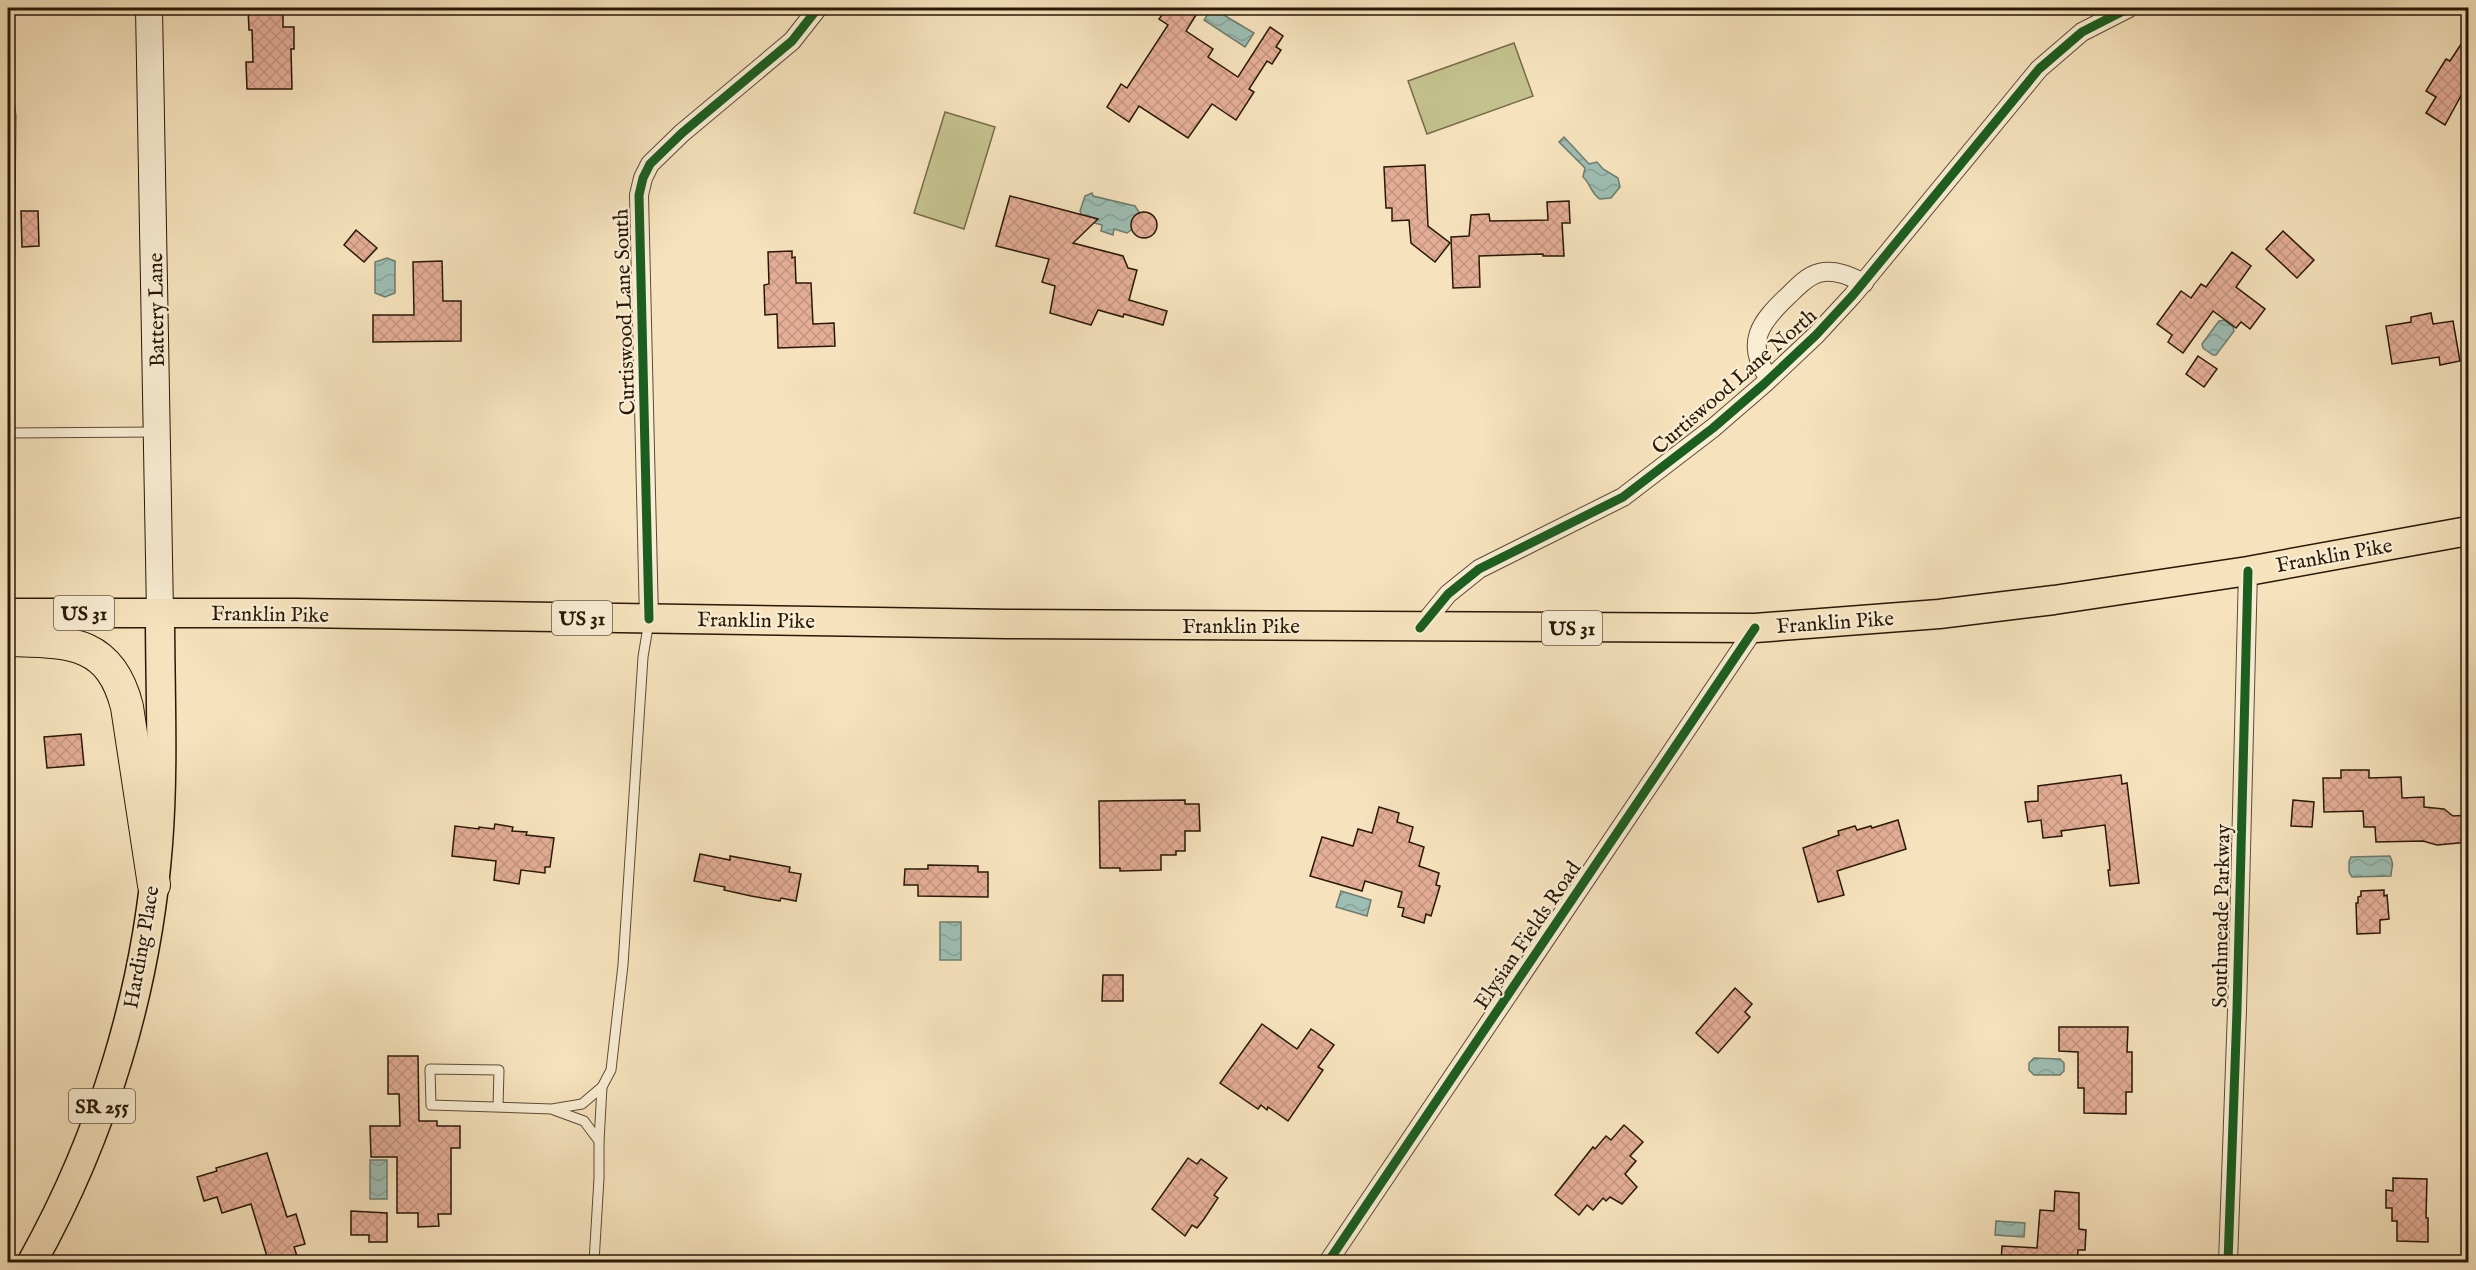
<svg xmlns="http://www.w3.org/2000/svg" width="2476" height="1270" font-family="'IM FELL English',serif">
  <defs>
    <pattern id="water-waves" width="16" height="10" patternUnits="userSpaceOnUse" patternTransform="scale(1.5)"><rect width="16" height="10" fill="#9dbeb4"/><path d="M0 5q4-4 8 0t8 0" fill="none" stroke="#87a399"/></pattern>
    <pattern id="building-cross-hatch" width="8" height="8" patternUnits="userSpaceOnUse" patternTransform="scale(1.5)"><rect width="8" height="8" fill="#e5ae97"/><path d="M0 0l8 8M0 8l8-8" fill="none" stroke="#c49581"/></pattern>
  </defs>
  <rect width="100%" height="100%" fill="#f6e3bd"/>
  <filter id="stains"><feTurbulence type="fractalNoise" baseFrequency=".00333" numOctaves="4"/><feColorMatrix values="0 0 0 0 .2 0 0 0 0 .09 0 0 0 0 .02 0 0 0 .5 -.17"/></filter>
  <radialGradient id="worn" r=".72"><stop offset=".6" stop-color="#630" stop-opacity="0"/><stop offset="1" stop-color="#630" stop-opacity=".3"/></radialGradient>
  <g fill="#c3c18d" stroke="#766c4a" stroke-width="1.5">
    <polygon points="1514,43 1533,96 1427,134 1408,81"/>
    <polygon points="945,112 995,127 964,229 914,213"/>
  </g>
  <g fill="url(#water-waves)" stroke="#6f7c6f" stroke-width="1.5">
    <polygon points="1212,8 1254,33 1245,47 1204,20"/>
    <path d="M1564,137L1589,164L1597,162L1603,169L1618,178L1620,187L1611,198L1600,199C1591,194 1591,184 1583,177L1585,168L1559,142Z"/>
    <polygon points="1092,193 1093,196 1135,206 1139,212 1134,228 1127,233 1114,229 1113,235 1101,231 1102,225 1084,220 1080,211 1085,196"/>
    <polygon points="387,258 395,261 395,293 385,297 375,293 375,262"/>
    <polygon points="2224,320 2233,327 2234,331 2216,355 2213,355 2203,348 2202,344 2219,321"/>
    <path d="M2390,856C2395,867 2391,866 2391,876L2352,877L2349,872V862L2351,857Z"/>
    <polygon points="1341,891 1371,900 1367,916 1336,907"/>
    <rect x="940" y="922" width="21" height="38"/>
    <polygon points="2034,1058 2060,1059 2064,1063 2064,1071 2060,1075 2034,1075 2029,1070 2029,1063"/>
    <rect x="370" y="1160" width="17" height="39"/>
    <polygon points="1996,1221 2025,1223 2024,1237 1995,1235"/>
  </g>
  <g fill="url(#building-cross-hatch)" stroke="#291807" stroke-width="1.5">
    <polygon points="248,8 283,8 283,27 294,27 294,49 291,49 292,89 247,89 246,62 253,62 252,30 249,30"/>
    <polygon points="1167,8 1198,8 1194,14 1196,15 1186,31 1213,49 1208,57 1238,77 1270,27 1283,36 1276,47 1281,50 1272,64 1267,61 1249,89 1254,92 1236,120 1212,104 1188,138 1139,106 1129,122 1107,107 1121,84 1127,88 1168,25 1159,19"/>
    <polygon points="2469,32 2469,81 2445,125 2426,113 2436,97 2426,91 2446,59 2450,61"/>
    <polygon points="1425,165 1428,226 1450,243 1435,262 1411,243 1409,220 1392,221 1392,208 1386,208 1384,167"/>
    <polygon points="1010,196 1098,219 1073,243 1123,256 1128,268 1137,270 1129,300 1167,311 1163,325 1124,314 1123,317 1098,310 1091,325 1050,313 1055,286 1042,282 1049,259 996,246"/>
    <polygon points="1569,201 1570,223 1562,223 1564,256 1543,256 1543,254 1479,256 1480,287 1453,288 1451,237 1469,236 1471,215 1489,214 1490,221 1548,220 1547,202"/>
    <polygon points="21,211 38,211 39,246 22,247"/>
    <circle cx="1144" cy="225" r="13"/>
    <polygon points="356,230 377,248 364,262 344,245"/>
    <polygon points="2283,231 2314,260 2297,278 2266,249"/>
    <polygon points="792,251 792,258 795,257 796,283 811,283 813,324 834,323 835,346 778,348 777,314 765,315 764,285 769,284 768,252"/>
    <polygon points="2232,252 2251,266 2236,287 2265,309 2250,329 2241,322 2236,328 2213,311 2183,353 2168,342 2172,335 2157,324 2181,291 2191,298 2201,284 2206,287"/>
    <polygon points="442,261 443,301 461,301 461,341 373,342 373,315 414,315 413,262"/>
    <polygon points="2431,313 2433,324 2453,321 2460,361 2440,365 2439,357 2392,364 2386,326 2411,322 2411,317"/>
    <polygon points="2198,356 2217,369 2204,387 2186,374"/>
    <polygon points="81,734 84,765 47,768 44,737"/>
    <polygon points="2341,770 2369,770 2369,778 2401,777 2402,798 2424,797 2424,807 2444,809 2453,816 2469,815 2469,842 2437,845 2423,841 2376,842 2375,827 2364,827 2363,811 2324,812 2323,778 2341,778"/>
    <polygon points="2121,775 2122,784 2127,783 2139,883 2110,886 2108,870 2110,870 2105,825 2061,831 2062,836 2043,838 2041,820 2028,822 2025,802 2038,801 2038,786"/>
    <polygon points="1185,800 1185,804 1199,804 1200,831 1185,831 1185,851 1176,851 1176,855 1161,855 1161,870 1120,871 1120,868 1100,868 1099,801"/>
    <polygon points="2293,800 2314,802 2312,827 2291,826"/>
    <polygon points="1379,807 1399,813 1397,822 1413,827 1409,842 1424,847 1419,866 1439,873 1436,885 1440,886 1431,916 1426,914 1424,923 1402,916 1404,908 1398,907 1402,892 1365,881 1362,891 1310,876 1322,837 1353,846 1358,829 1372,833"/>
    <polygon points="1898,820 1906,849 1837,871 1844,895 1818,902 1803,848 1839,835 1838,831 1855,826 1857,830 1871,826 1872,828"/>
    <polygon points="495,824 513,827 512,831 527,832 526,835 554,838 550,867 545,867 545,873 521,870 519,884 494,880 496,861 452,856 455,826 479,829 479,827 494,829"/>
    <polygon points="700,854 730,860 730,856 790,867 789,872 801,874 796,901 781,898 780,901 751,896 724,890 725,887 694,881"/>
    <polygon points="928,865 978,866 978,872 988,872 988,897 918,896 918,885 904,885 905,869 928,869"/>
    <polygon points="2384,890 2384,896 2387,895 2389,919 2380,920 2380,933 2357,934 2356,903 2358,903 2358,897 2361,896 2361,891"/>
    <polygon points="1103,975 1123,975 1123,1001 1102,1001"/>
    <polygon points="1735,988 1752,1004 1745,1012 1750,1017 1718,1053 1696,1033"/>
    <polygon points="1262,1024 1297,1049 1311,1029 1334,1045 1318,1067 1323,1070 1288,1121 1268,1107 1267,1110 1261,1105 1258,1109 1220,1083"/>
    <polygon points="2059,1027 2128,1027 2127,1052 2132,1052 2132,1092 2126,1092 2126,1114 2084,1113 2084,1088 2078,1088 2078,1052 2059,1051"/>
    <polygon points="388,1056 418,1056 419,1121 437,1121 437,1126 460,1126 460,1148 451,1148 451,1214 438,1214 439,1226 418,1227 418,1213 397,1213 397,1157 371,1157 370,1126 400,1126 399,1094 388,1094"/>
    <polygon points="1624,1125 1643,1142 1630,1156 1636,1161 1625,1174 1637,1187 1622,1204 1610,1197 1606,1201 1603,1198 1593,1210 1587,1205 1579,1215 1555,1195 1593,1147 1595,1149 1606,1136 1611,1140"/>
    <polygon points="267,1153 287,1217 296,1214 305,1244 294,1247 297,1256 274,1263 269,1263 251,1204 222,1213 217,1197 204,1201 197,1177 217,1171 216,1168"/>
    <polygon points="1188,1158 1197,1164 1201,1159 1227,1178 1214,1195 1218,1198 1204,1219 1197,1228 1192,1225 1185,1236 1152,1209"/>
    <polygon points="2393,1178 2427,1179 2426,1218 2428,1218 2428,1242 2397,1241 2397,1221 2392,1221 2392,1208 2386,1208 2386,1190 2393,1191"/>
    <polygon points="2055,1191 2079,1193 2079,1229 2086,1230 2085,1250 2078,1250 2077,1263 2001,1263 2002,1246 2037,1248 2040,1210 2054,1211"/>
    <polygon points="351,1211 387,1213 387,1242 369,1242 369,1235 351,1235"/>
  </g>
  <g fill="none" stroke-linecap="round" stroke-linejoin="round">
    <defs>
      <g id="service">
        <polyline points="8,92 11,116 8,433 156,432"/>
        <polyline points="498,1107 499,1070 430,1069 431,1105 552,1109 582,1104 602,1087 611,1070 623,965 643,657 649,621"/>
        <polyline points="554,1110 584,1121 599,1141 599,1178 594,1262"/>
        <polyline points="599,1141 602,1087"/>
      </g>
      <g id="minor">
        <path d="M1769,379C1744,343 1760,322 1789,295C1797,287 1807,276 1819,273C1835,269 1850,276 1864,283"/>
        <polyline points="649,619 639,195 643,178 650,164 682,133 792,41 818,8"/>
        <polyline points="1420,628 1448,594 1479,569 1623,497 1713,428 1764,384 1816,335 1853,295 2039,69 2082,32 2129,8"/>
        <polyline points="1328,1262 1755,628"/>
        <polyline points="2228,1262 2237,1010 2248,571"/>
      </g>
      <polyline id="secondary" points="149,8 160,613"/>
      <g id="primary">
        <polyline points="8,613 297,613 1007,624 1755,628 1939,614 2054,600 2248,571 2468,531"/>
        <path d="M32,1262C103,1135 147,990 158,844C164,768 160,690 160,613"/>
      </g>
      <path id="trunk" d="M8,640C67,642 110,639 127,707L154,885"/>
    </defs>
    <use href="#service" stroke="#5c4b34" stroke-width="11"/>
    <use href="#minor" stroke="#5c4b34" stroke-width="20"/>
    <use href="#secondary" stroke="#291807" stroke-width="28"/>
    <use href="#primary" stroke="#291807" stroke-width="31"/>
    <use href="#trunk" stroke="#291807" stroke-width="34"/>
    <use href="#service" stroke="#f9edd4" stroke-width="9"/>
    <use href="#minor" stroke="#f9edd4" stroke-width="18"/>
    <use href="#secondary" stroke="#f9edd4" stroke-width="26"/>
    <use href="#primary" stroke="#f6e3bd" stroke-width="28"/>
    <use href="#trunk" stroke="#f6e3bd" stroke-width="32"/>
    <defs>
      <g id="cycleway">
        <polyline points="649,619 639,195 643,178 650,164 682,133 792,41 818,8"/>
        <polyline points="1420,628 1448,594 1479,569 1623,497 1713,428 1764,384 1816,335 1853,295 2039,69 2082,32 2129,8"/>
        <polyline points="1328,1262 1755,628"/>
        <polyline points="2228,1262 2237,1010 2248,571"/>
      </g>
    </defs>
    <use href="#cycleway" stroke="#f9edd4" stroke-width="13"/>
    <use href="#cycleway" stroke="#1b5e20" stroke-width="9"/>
  </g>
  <g text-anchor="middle" stroke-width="4.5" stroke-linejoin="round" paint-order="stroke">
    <g fill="#f9edd4" stroke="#675844" stroke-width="1.5">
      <rect x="54" y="596" width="60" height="34" rx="4.5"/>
      <rect x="552" y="601" width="60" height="34" rx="4.5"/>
      <rect x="1542" y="611" width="60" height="34" rx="4.5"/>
      <rect x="69" y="1089" width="66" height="34" rx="4.5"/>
    </g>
    <g font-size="20" font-weight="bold" fill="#291807">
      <text x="84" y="620">US 31</text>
      <text x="582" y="625">US 31</text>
      <text x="1572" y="635">US 31</text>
      <text x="102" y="1113">SR 255</text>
    </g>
    <g font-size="21" fill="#291807" stroke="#f9edd4">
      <text transform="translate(156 310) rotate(-91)" y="7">Battery Lane</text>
      <text transform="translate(624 312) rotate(-92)" y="7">Curtiswood Lane South</text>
      <text transform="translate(1734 381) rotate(-41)" y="7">Curtiswood Lane North</text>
      <text transform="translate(2334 555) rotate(-10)" y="7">Franklin Pike</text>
      <text transform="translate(270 614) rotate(1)" y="7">Franklin Pike</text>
      <text transform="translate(756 620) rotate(1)" y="7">Franklin Pike</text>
      <text transform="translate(1835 622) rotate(-4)" y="7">Franklin Pike</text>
      <text x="1241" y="633">Franklin Pike</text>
      <text transform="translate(2221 916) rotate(-89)" y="7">Southmeade Parkway</text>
      <text transform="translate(1527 935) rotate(-56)" y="7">Elysian Fields Road</text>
      <text transform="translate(141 947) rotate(-80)" y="7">Harding Place</text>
    </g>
  </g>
  <rect width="2476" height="1270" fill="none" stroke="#f6e3bd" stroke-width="30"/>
  <rect x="9" y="9" width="2458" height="1252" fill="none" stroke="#291807" stroke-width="3"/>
  <rect x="15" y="15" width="2446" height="1240" fill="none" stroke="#291807" stroke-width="1.5"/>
  <rect width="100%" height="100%" filter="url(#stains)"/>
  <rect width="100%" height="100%" fill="url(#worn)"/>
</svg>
